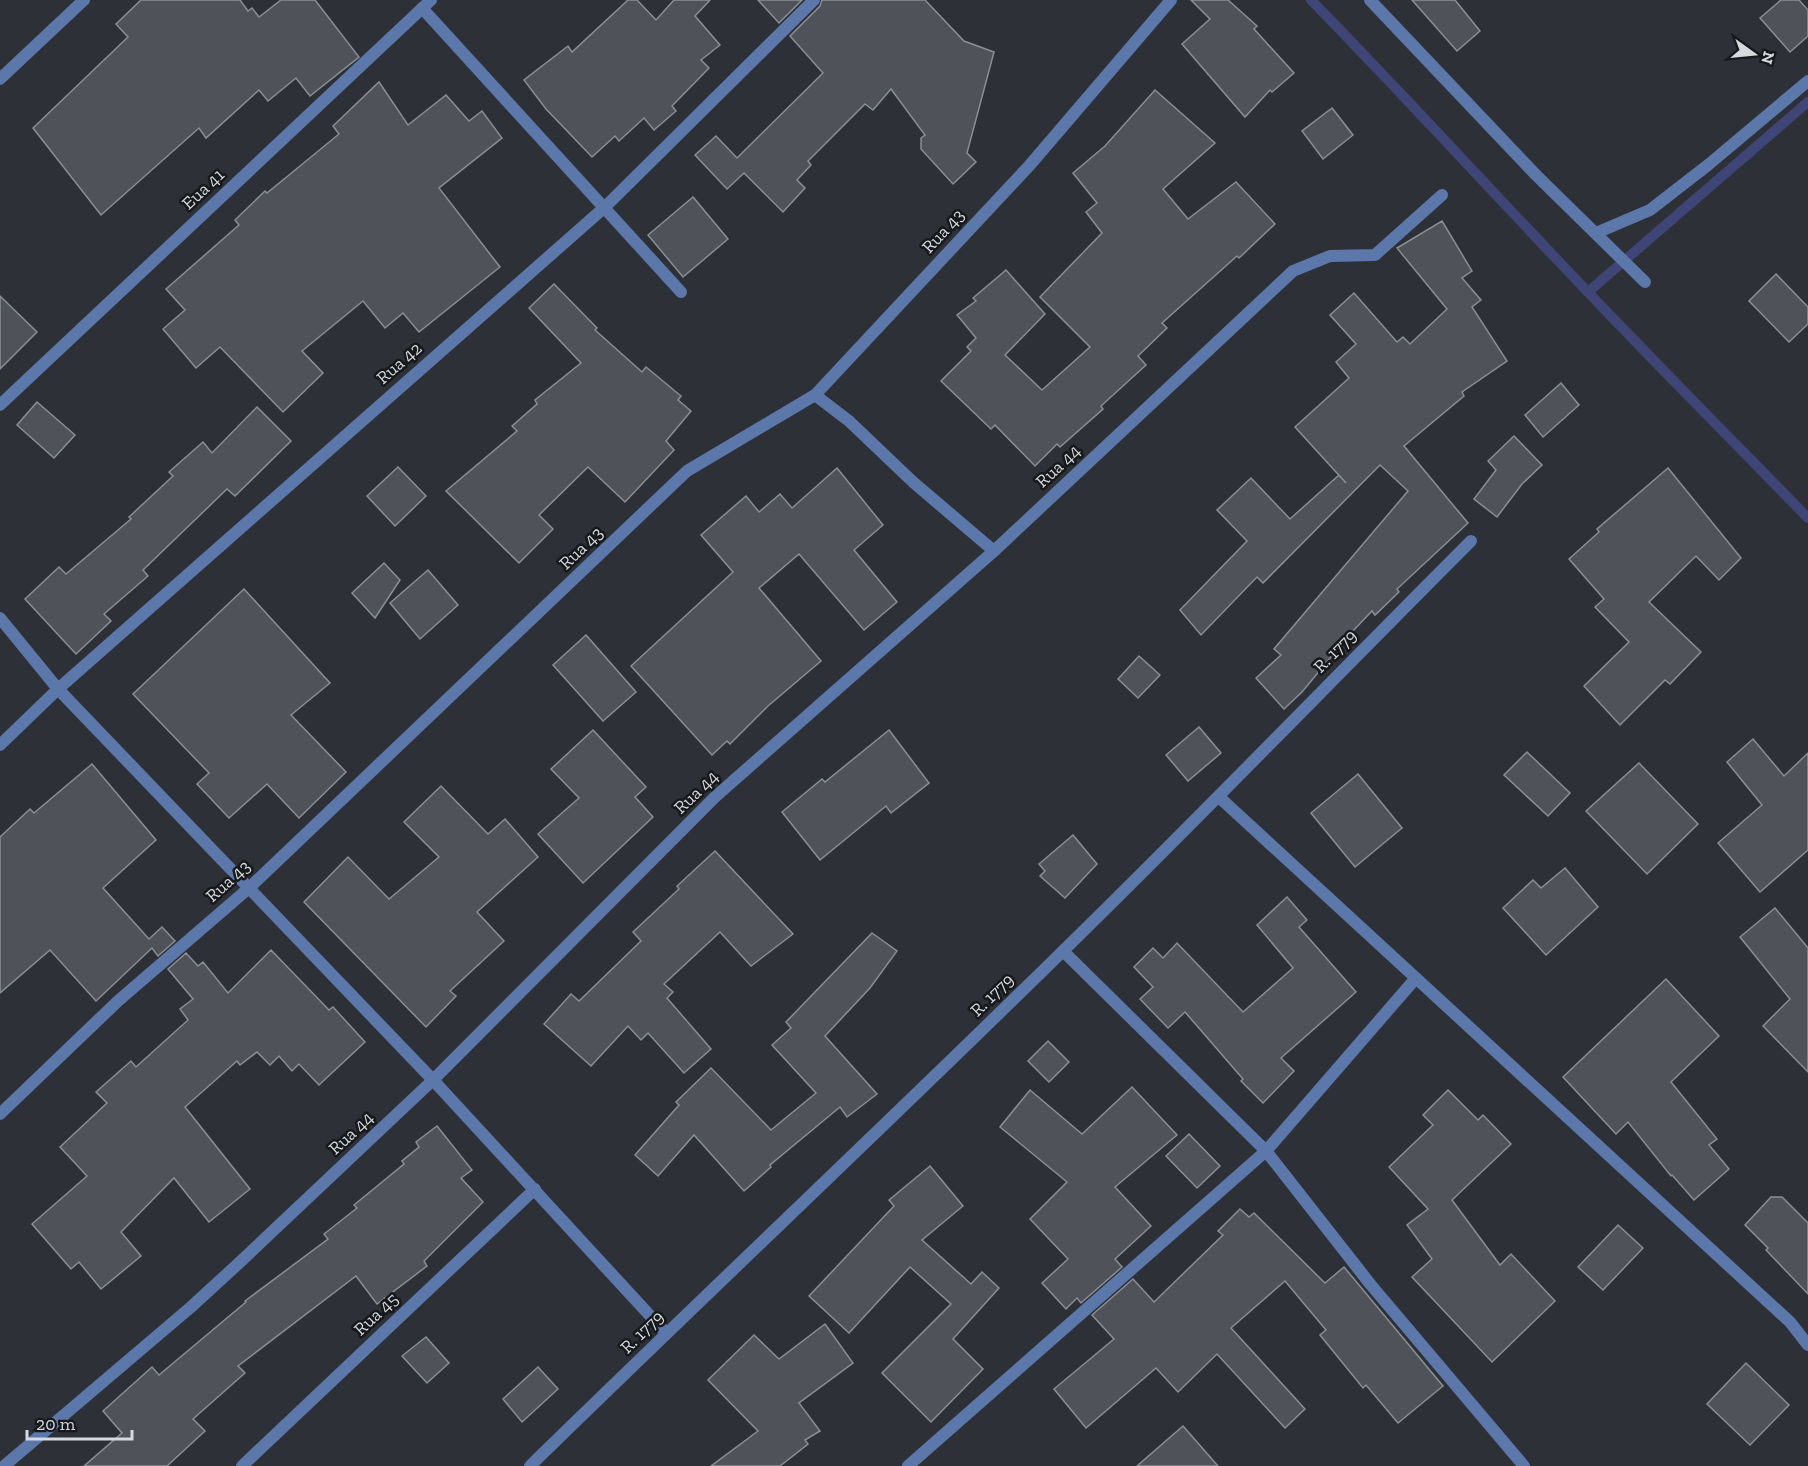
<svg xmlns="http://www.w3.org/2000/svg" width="1808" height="1466" font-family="'Zilla Slab',serif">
  <rect width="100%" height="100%" fill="#2d3036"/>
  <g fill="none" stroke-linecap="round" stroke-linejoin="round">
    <g stroke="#404578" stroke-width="10">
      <path d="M1311,0C1404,95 1494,194 1586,290C1659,367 1734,442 1808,518"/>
      <polyline points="1588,292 1808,102"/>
    </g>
  </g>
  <g fill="#4f5259" stroke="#8a8e95" stroke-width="1.5">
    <polygon points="141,0 240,0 248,11 252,8 259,17 281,0 315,0 359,57 310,96 296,78 268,101 259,90 206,138 199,128 101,215 33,128 128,37 116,24"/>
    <polygon points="628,0 637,0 656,20 674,0 710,0 695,16 720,45 701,60 709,68 672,106 676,111 654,130 644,118 619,141 615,136 592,157 546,109 524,80 568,46 572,52"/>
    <polygon points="758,0 802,0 779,23"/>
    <polygon points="822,0 925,0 964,41 994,52 967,153 976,162 953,184 921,149 921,138 925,135 891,89 873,110 865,104 808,161 811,165 797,180 805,188 783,212 744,173 727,189 695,155 716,136 737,158 823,73 790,36 820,6"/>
    <polygon points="1191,0 1228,0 1257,26 1254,29 1294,73 1272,92 1270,90 1245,117 1182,44 1210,19"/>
    <polygon points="1412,0 1455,0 1480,31 1457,51"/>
    <polygon points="1781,0 1799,0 1808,10 1808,36 1790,52 1760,18"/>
    <polygon points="379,82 408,125 446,95 469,121 482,111 502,138 439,188 500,267 419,332 403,313 385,328 363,301 302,351 323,373 283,412 220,347 196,368 163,329 185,310 166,289 239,225 235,220 265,191 267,193 339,134 333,126"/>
    <polygon points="1155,90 1215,143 1163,189 1188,219 1236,182 1275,224 1239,258 1237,256 1162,323 1167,328 1138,356 1146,365 1101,406 1103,409 1060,447 1057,444 1035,466 995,425 991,429 941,381 971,351 967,347 976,338 957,315 976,301 973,298 1006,270 1045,314 1005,355 1042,390 1090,347 1040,297 1102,233 1086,212 1097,203 1073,173 1105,146"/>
    <polygon points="1332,108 1353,135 1323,159 1302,131"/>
    <polygon points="693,197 728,239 683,277 648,235"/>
    <polygon points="1442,221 1472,271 1462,278 1481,300 1472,307 1507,361 1462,392 1464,396 1404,446 1468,523 1397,589 1399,592 1375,615 1372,611 1350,634 1302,692 1284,709 1256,678 1281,655 1274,649 1408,491 1380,465 1263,583 1257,577 1201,635 1180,610 1247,541 1217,510 1251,478 1290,519 1339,475 1346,483 1295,427 1349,378 1336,362 1356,344 1330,315 1354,293 1397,342 1403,337 1410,344 1447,309 1397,248"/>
    <polygon points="1776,274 1808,307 1808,324 1789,342 1749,301"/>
    <polygon points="554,284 597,328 595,330 642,372 646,367 681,396 678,400 691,411 666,441 674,450 625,502 588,467 539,515 553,529 519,563 446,491 517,431 512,426 537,404 535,400 581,363 529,308"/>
    <polygon points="0,296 37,332 0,369"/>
    <polygon points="1561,383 1579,405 1543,437 1525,415"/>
    <polygon points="37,402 75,435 54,458 17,425"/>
    <polygon points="257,407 291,441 235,496 227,489 143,570 148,576 104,614 111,621 76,654 25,599 59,567 66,574 131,519 129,517 173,476 169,472 203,442 212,453"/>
    <polygon points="1514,436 1542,465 1522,484 1497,517 1474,499 1496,470 1488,461"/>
    <polygon points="398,467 426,496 395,526 367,496"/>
    <polygon points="837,468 883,525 854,550 897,602 864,630 799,554 759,588 821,661 768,706 730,744 727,741 712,755 631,666 733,572 701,535 746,496 759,512 780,494 792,508"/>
    <polygon points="1668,468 1741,558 1719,580 1696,556 1649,602 1701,652 1670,684 1665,680 1620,725 1584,686 1629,642 1595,607 1604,599 1569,559 1599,532 1597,529"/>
    <polygon points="384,563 400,580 375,618 352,593"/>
    <polygon points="428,570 458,605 420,639 390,603"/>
    <polygon points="244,589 330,683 291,715 346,772 299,818 267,784 229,818 197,784 209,773 133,694"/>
    <polygon points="586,635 636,692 603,721 553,665"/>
    <polygon points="1139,656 1160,675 1138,698 1118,679"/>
    <polygon points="1199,727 1221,753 1188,781 1166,755"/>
    <polygon points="593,730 646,787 635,797 653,817 583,883 538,834 579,798 551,769"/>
    <polygon points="889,730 929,783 891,813 886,806 820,860 782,812 822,779 825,782"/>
    <polygon points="1753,739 1784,776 1808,753 1808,850 1760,892 1718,843 1762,805 1727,762"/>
    <polygon points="1527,752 1570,793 1548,816 1504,775"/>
    <polygon points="1639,763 1698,824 1647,874 1586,811"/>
    <polygon points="92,764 156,840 103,888 149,939 162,927 175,941 158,956 152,948 96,1001 50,950 0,993 0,837 30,809 34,813"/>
    <polygon points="1358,774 1402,828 1355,867 1311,813"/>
    <polygon points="441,786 488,834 505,819 538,857 477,912 504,941 450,991 456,996 426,1027 304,902 348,857 389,899 439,857 404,822"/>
    <polygon points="1073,835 1097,864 1065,898 1040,876 1045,871 1039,864"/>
    <polygon points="715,851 793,934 751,966 720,932 664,984 673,992 667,998 711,1049 684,1073 648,1033 641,1040 628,1026 591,1066 544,1024 571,994 579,1001 641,941 633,932 679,889 677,886"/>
    <polygon points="1565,868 1598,907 1546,955 1503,908 1533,880 1541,888"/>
    <polygon points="1287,897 1307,920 1299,927 1356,992 1281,1058 1294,1071 1263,1103 1241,1081 1243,1079 1185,1012 1168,1028 1140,999 1153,987 1134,967 1153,948 1163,958 1177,943 1243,1012 1293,968 1257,925"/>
    <polygon points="1775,908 1808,948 1808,1072 1763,1026 1790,999 1740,937"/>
    <polygon points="872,933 897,951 870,988 825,1036 877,1094 847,1117 840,1107 770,1165 771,1167 744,1191 694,1135 658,1176 635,1155 679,1105 676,1102 711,1068 771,1130 816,1093 772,1045 791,1028 786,1022"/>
    <polygon points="271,950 329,1010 333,1007 365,1042 319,1085 299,1064 292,1071 279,1056 270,1065 257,1052 240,1065 237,1061 185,1107 250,1189 209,1222 174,1178 121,1232 141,1256 101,1289 79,1262 71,1269 32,1224 87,1176 60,1147 107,1103 96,1092 131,1061 136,1067 188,1020 180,1009 193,999 168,969 186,953 198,966 203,962 228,993"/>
    <polygon points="1666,979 1719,1036 1671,1082 1717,1139 1709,1145 1729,1169 1694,1200 1672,1175 1671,1176 1628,1122 1616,1134 1563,1077"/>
    <polygon points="1048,1041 1069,1062 1049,1082 1028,1061"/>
    <polygon points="1132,1087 1177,1135 1115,1187 1151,1226 1115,1259 1122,1267 1081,1303 1077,1298 1066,1309 1042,1283 1068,1259 1030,1219 1067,1182 1000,1127 1030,1090 1082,1134"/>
    <polygon points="1448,1090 1478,1120 1483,1115 1511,1144 1452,1200 1500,1265 1511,1254 1555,1301 1492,1362 1412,1277 1432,1259 1407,1225 1428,1209 1389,1167 1433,1125 1423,1115"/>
    <polygon points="437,1126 472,1170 461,1178 483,1202 424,1261 427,1266 377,1304 356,1276 238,1366 245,1373 193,1419 205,1431 167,1466 84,1466 122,1433 103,1411 152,1367 159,1375 246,1302 245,1301 328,1239 324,1234 357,1208 354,1205 404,1164 402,1161 419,1147 416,1142"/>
    <polygon points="1189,1134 1220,1166 1197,1188 1166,1156"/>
    <polygon points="930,1166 963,1206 922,1240 971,1284 982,1272 999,1288 953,1339 983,1369 931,1422 882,1373 951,1304 910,1267 849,1333 809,1296 894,1206 889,1200"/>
    <polygon points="1771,1197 1782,1197 1808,1223 1808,1294 1766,1250 1768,1248 1745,1225"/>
    <polygon points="1240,1209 1249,1217 1254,1213 1325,1283 1344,1267 1443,1386 1398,1423 1366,1385 1363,1388 1320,1335 1326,1330 1285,1281 1231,1328 1305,1409 1285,1428 1217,1354 1178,1392 1156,1368 1086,1428 1054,1389 1114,1339 1092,1315 1133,1279 1154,1302 1223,1235 1218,1231"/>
    <polygon points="1618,1225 1643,1248 1603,1290 1578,1267"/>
    <polygon points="825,1324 853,1363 799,1403 820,1431 805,1440 808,1444 780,1466 711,1466 758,1431 708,1380 754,1335 779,1359"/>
    <polygon points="426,1337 449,1363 427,1383 402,1356"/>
    <polygon points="1746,1363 1789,1405 1750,1445 1707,1404"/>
    <polygon points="538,1367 558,1389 522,1422 503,1399"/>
    <polygon points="1183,1426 1218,1466 1137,1466"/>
  </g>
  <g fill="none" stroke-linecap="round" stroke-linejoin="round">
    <g stroke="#5c77a9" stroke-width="12">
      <polyline points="1370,0 1536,175 1645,282"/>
      <polyline points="422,8 681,292"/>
      <polyline points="0,79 84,0"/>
      <polyline points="1596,233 1650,210 1708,165 1808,81"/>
      <polyline points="815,395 849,421 913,482 994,551"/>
      <polyline points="0,405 431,0"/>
      <polyline points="0,618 58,689 433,1080 666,1333"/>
      <polyline points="0,745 58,689 605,207 814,0"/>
      <polyline points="1219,797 1790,1322 1808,1345"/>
      <polyline points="1063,951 1266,1151 1371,1285 1524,1466"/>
      <polyline points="0,1114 118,1001 249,888 687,471 815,395 1029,166 1171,0"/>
      <polyline points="4,1466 191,1307 239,1263 433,1080 715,797 994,551 1293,271 1330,256 1375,255 1442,195"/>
      <polyline points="242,1466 535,1189"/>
      <path d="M530,1466C707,1293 888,1123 1064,950C1202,815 1335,677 1471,541"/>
      <polyline points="908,1466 1266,1151 1416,978"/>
    </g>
  </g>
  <g text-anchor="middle" stroke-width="5" stroke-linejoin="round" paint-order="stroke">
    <g font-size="18" fill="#d6d9dd" stroke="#16181b">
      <text transform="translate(203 189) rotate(-43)" y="6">Eua 41</text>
      <text transform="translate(943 231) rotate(-47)" y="6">Rua 43</text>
      <text transform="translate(399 363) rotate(-41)" y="6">Rua 42</text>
      <text transform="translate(1058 466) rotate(-43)" y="6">Rua 44</text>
      <text transform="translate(581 548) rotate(-44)" y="6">Rua 43</text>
      <text transform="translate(1335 651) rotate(-45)" y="6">R. 1779</text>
      <text transform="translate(696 792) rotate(-44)" y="6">Rua 44</text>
      <text transform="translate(228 881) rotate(-42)" y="6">Rua 43</text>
      <text transform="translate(992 995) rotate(-44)" y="6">R. 1779</text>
      <text transform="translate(351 1133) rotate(-43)" y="6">Rua 44</text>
      <text transform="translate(376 1314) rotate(-43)" y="6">Rua 45</text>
      <text transform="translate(642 1332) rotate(-44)" y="6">R. 1779</text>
    </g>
  </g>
  <g transform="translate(1754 54) rotate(105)" stroke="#16181b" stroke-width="4.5" paint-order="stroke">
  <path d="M0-4.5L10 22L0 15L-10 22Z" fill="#d6d9dd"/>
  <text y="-9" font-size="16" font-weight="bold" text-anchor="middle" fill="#d6d9dd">N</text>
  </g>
  <path d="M27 1430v9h105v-9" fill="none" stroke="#d6d9dd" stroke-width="3"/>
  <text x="36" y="1430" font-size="18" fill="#d6d9dd" stroke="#16181b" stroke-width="4.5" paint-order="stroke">20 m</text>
</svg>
